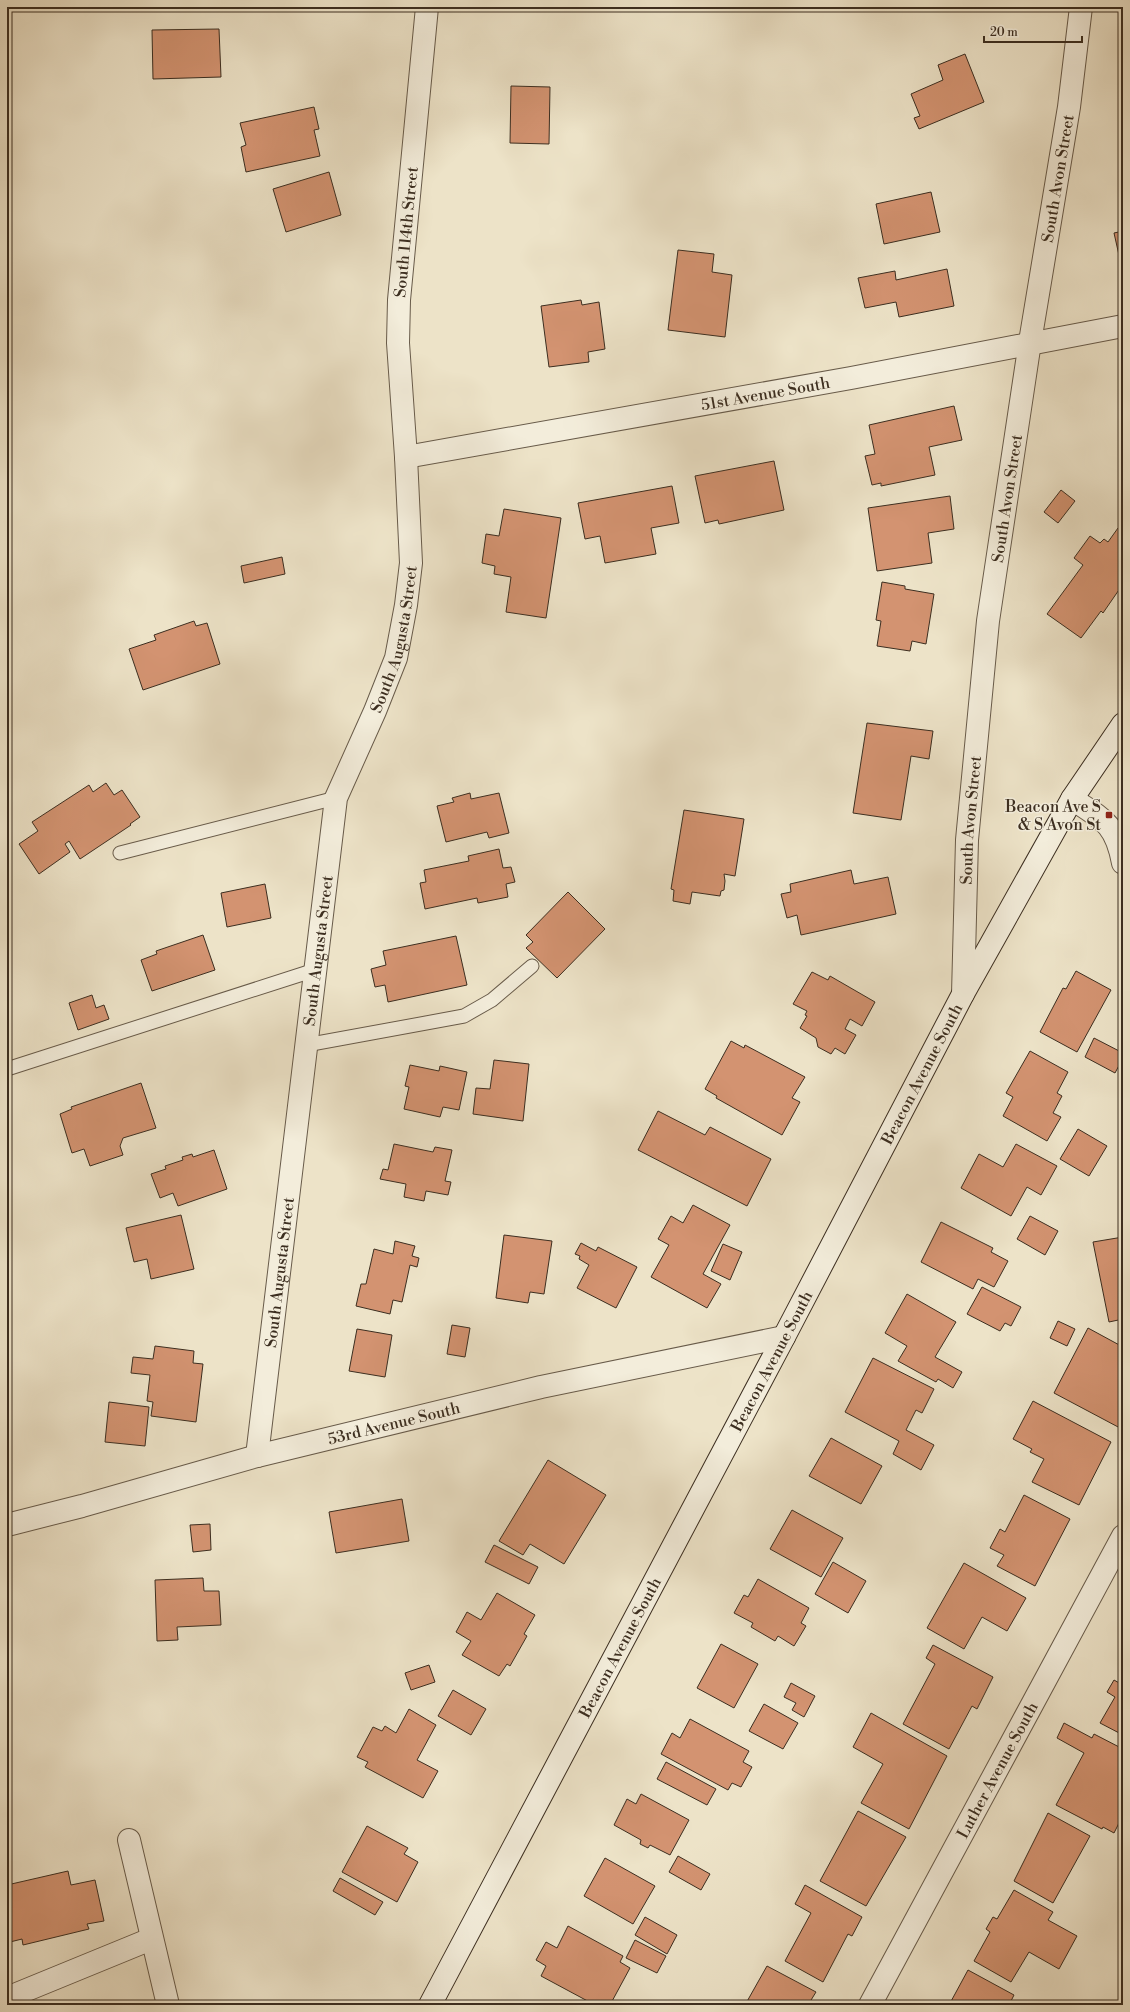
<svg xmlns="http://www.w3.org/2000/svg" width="1130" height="2012" font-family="'Libre Bodoni',serif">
  <rect width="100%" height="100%" fill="#ede3c8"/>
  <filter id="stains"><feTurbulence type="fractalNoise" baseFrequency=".005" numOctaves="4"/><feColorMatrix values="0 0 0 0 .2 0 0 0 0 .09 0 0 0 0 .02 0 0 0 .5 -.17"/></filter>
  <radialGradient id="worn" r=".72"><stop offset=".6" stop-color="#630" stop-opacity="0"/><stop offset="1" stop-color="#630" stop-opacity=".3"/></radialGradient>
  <g fill="#d39371" stroke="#3c2e20">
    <polygon points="219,29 221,77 153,79 152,30"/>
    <polygon points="965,54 984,102 919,129 914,118 920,116 911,94 943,80 938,65"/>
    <polygon points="511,86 550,87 549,144 510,143"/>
    <polygon points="314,107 319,129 314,130 320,156 246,172 241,147 246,145 240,123"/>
    <polygon points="329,172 341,215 286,232 273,189"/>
    <polygon points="931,192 940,232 884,244 876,204"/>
    <polygon points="1123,231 1123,273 1114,233"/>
    <polygon points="678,250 714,254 712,272 732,275 725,337 668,330"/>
    <polygon points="947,269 954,306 899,317 896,302 865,308 858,278 895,271 896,280"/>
    <polygon points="581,300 582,305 599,302 605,349 588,352 589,362 549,367 541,306"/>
    <polygon points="954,406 962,440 929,447 935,475 881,486 881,483 872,485 865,456 875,454 869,425"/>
    <polygon points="774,461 784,510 719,524 718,520 705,523 695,476"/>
    <polygon points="672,486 679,523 651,528 656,554 605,563 600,536 585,539 578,503"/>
    <polygon points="1061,490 1075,501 1058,523 1044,512"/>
    <polygon points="950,496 954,529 928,533 932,563 877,571 868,508"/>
    <polygon points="504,509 561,518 546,618 506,612 511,577 494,574 495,566 482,563 486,534 499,536"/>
    <polygon points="1118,528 1123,531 1123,584 1103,613 1101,611 1081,638 1047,614 1083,565 1074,558 1090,536 1100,543 1104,539 1108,542"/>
    <polygon points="282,557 285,574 244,583 241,566"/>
    <polygon points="882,582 905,586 905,589 934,594 926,644 912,641 910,651 877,646 881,621 876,620"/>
    <polygon points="194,621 196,626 207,623 220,664 143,690 129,649 156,640 154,635"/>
    <polygon points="867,723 933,731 929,759 911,756 901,820 853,813"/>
    <polygon points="106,783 114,795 122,790 140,817 130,824 131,825 80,859 69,841 65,844 70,852 39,874 19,844 38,831 32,822 89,785 93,792"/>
    <polygon points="470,793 471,799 499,793 509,833 489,838 487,832 446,842 437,806 454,802 452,798"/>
    <polygon points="684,810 744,819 735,876 724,874 725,881 724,890 721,891 720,896 692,892 690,904 673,901 674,890 671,889"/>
    <polygon points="499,849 503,868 511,867 515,882 506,884 508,897 478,903 477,898 425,909 420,883 426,882 424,870 469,861 468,856"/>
    <polygon points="851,870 854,884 888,877 896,914 801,935 797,915 787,918 781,894 791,892 790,884"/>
    <polygon points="265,884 271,918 227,927 221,893"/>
    <polygon points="568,892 605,929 557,978 526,948 533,942 526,935"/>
    <polygon points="203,935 215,970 152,991 141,960 157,954 156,951"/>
    <polygon points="456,936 467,985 388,1002 385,985 375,987 371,969 386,965 383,951"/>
    <polygon points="1076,971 1111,990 1077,1052 1040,1032 1063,988 1066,989"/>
    <polygon points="812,972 828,980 830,976 875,1002 862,1026 850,1019 845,1029 856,1035 845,1054 835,1048 831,1054 818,1047 816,1038 800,1028 807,1016 805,1015 807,1011 793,1004"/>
    <polygon points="92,995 96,1008 104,1005 109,1019 78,1030 69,1003"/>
    <polygon points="1094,1038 1123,1053 1123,1058 1115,1073 1085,1057"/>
    <polygon points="731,1041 744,1048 745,1045 805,1077 792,1098 800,1102 782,1135 716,1098 717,1096 705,1089"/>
    <polygon points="1030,1051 1068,1072 1057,1093 1062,1096 1053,1113 1061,1117 1047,1141 1003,1116 1013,1097 1006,1093"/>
    <polygon points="494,1060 529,1064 523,1121 473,1114 476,1088 490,1089"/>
    <polygon points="410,1065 439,1071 440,1066 467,1072 459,1110 443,1107 440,1117 404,1109 409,1087 405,1086"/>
    <polygon points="141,1083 156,1128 123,1138 120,1146 123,1155 90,1166 84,1149 72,1153 60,1114 72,1109 71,1107"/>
    <polygon points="658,1111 705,1135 710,1127 771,1159 747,1206 638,1150"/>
    <polygon points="1078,1129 1107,1146 1089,1176 1060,1159"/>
    <polygon points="394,1144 433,1152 435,1147 452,1150 445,1181 451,1182 448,1195 426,1191 424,1201 404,1197 406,1184 380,1179 383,1169 388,1170"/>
    <polygon points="1016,1144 1057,1166 1041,1195 1027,1187 1011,1216 961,1188 979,1154 1003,1167"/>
    <polygon points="214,1150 227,1189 178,1206 173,1193 160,1198 151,1174 166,1169 165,1166 183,1160 182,1157 192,1154 193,1157"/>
    <polygon points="693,1205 730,1225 703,1274 721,1284 707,1308 651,1277 669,1245 658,1239 671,1216 683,1223"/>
    <polygon points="181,1215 194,1269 151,1279 147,1259 134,1262 126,1228"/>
    <polygon points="1030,1216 1058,1231 1045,1255 1017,1239"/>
    <polygon points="941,1222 993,1248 991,1252 1008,1261 994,1287 978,1279 973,1289 921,1262"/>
    <polygon points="504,1235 552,1241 544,1294 530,1292 528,1303 496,1298"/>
    <polygon points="1123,1237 1123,1319 1109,1322 1093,1242"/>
    <polygon points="395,1241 415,1246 412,1256 419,1258 417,1267 410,1265 402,1302 393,1300 390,1314 356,1306 361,1284 366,1284 374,1249 393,1254"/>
    <polygon points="581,1243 596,1251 598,1247 637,1267 616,1308 577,1288 589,1265 579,1259 580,1256 575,1254"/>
    <polygon points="723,1244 742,1252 730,1280 711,1271"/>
    <polygon points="982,1287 1021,1307 1011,1326 1005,1323 1000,1331 967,1314"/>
    <polygon points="907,1294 956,1322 935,1357 962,1372 953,1388 938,1379 936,1382 898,1361 907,1346 885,1333"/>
    <polygon points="1058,1321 1075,1329 1067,1346 1050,1338"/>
    <polygon points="452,1325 470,1328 465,1357 447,1354"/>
    <polygon points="1088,1328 1123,1347 1123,1422 1120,1428 1054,1393"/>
    <polygon points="357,1329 392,1335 385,1377 349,1371"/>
    <polygon points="155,1346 194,1351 193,1363 203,1364 196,1422 151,1416 153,1402 147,1401 150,1375 131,1373 133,1357 153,1359"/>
    <polygon points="873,1358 934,1389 922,1413 916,1410 906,1430 934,1445 921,1470 893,1454 899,1441 845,1412"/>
    <polygon points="1033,1401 1111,1442 1079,1505 1032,1482 1044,1459 1030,1452 1032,1449 1013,1439"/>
    <polygon points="109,1402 149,1407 145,1446 105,1442"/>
    <polygon points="831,1438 882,1466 861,1504 809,1476"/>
    <polygon points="548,1460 606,1495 564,1564 530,1544 523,1555 499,1541"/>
    <polygon points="1024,1495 1070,1519 1035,1586 997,1566 1004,1555 990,1548 1000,1529 1005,1532"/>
    <polygon points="402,1499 409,1541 336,1553 329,1512"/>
    <polygon points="792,1510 843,1538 821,1577 770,1549"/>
    <polygon points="210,1524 211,1550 193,1552 190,1525"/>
    <polygon points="494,1545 538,1567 529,1584 485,1562"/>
    <polygon points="833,1562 866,1581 848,1613 815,1594"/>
    <polygon points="964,1563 1026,1598 1007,1631 982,1617 964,1649 927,1628"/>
    <polygon points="203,1578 204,1591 219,1591 221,1625 177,1627 178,1640 157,1641 155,1580"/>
    <polygon points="758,1579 809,1608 801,1623 806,1626 794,1646 778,1636 775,1641 751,1627 753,1623 734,1613 744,1595 748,1597"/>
    <polygon points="497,1593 535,1615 524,1634 527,1636 510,1666 507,1664 499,1676 462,1655 471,1641 456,1632 467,1612 481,1620"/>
    <polygon points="721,1644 758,1664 734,1708 697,1688"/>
    <polygon points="933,1645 993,1677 977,1709 972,1706 949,1749 903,1724 935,1664 926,1658"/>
    <polygon points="429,1665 435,1682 411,1690 405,1673"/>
    <polygon points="1114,1680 1121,1684 1123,1681 1123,1735 1100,1723 1115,1697 1107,1692"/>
    <polygon points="791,1683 815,1696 804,1717 792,1710 796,1703 784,1697"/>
    <polygon points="453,1690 486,1709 471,1735 438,1716"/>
    <polygon points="764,1704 798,1723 783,1749 749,1731"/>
    <polygon points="409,1709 436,1725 417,1760 438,1771 423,1798 365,1767 368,1762 357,1757 373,1727 382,1731 385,1726 396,1733"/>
    <polygon points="871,1713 947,1756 909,1829 861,1803 883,1764 853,1747"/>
    <polygon points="690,1719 749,1751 743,1762 752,1767 741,1787 732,1783 728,1790 661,1754 672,1733 680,1738"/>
    <polygon points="1064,1723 1092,1738 1094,1734 1123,1749 1123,1815 1114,1833 1103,1827 1102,1829 1056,1805 1084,1753 1057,1738"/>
    <polygon points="666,1762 716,1789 707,1805 657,1779"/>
    <polygon points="641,1794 689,1820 670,1855 650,1845 648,1848 640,1844 641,1840 614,1825 627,1799 636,1804"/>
    <polygon points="858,1811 906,1837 866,1906 820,1881"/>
    <polygon points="1048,1813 1090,1836 1053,1903 1014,1881"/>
    <polygon points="367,1826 408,1848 404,1854 418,1862 397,1902 342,1872"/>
    <polygon points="678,1856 710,1874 701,1890 669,1872"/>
    <polygon points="605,1858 655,1886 633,1924 584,1896"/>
    <polygon points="68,1871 71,1885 95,1880 104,1921 87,1924 89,1929 23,1945 22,1939 10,1942 7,1929 7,1885"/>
    <polygon points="340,1878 383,1902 375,1915 333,1891"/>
    <polygon points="805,1885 862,1917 852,1936 848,1934 823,1982 785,1961 811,1913 795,1904"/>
    <polygon points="1014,1890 1053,1912 1048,1920 1077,1936 1059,1969 1029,1952 1011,1982 974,1961 990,1932 986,1929 993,1917 997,1919"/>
    <polygon points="645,1917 677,1935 667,1954 635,1935"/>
    <polygon points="568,1926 623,1956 620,1962 630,1968 610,2005 595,2005 541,1976 546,1966 536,1960 546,1942 557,1948"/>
    <polygon points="635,1940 666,1956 657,1973 626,1958"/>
    <polygon points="767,1966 816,1992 808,2005 745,2005"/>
    <polygon points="968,1970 1014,1995 1009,2005 949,2005"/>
  </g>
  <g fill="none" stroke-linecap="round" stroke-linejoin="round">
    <defs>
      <g id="lane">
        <polyline points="120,853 336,798"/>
        <polyline points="306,1045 464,1016 492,1000 532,966"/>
        <polyline points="7,1069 315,970"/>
      </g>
      <g id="street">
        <path id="s1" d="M406,457L851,378L1123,326"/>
        <path d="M1072,799C1103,819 1116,824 1123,863"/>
        <path id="s2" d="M963,994L967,840L988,621L1030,342L1069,107L1081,7"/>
        <path id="s3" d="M257,1456L336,798L375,711L396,658L406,605L411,563L406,457L398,343L399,300L427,7"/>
        <path id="s4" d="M7,1525L82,1506L257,1456L541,1387L784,1337"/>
        <polyline points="129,1840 168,2005"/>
        <polyline points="7,1998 151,1939"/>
        <path id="s5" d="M870,2005L1123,1536"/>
      </g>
      <g id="secondary">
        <path id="s6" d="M430,2005L784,1337L963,994L1072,799L1123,724"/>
      </g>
    </defs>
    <use href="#lane" stroke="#685b4a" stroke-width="15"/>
    <use href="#street" stroke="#685b4a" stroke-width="24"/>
    <use href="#secondary" stroke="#3c2e20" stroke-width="24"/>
    <use href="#lane" stroke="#f3eddb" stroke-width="13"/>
    <use href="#street" stroke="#f3eddb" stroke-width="22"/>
    <use href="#secondary" stroke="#f3eddb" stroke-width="22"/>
  </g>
  <rect fill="#8f2418" stroke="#f3eddb" stroke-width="1.5" x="1105" y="811" width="8" height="8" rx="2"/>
  <g text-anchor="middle" stroke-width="3" stroke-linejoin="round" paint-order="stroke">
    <g font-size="16" fill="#3c2e20" stroke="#f3eddb">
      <text dy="6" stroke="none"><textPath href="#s2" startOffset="822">South Avon Street</textPath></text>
      <text dy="6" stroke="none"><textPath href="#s3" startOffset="1243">South 114th Street</textPath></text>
      <text dy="6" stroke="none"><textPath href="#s1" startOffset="365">51st Avenue South</textPath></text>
      <text dy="6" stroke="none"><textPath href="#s2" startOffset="498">South Avon Street</textPath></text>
      <text dy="6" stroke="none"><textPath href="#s3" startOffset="833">South Augusta Street</textPath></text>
      <text dy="6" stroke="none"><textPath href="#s2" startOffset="174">South Avon Street</textPath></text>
      <text dy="6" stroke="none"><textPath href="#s3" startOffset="509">South Augusta Street</textPath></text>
      <text dy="6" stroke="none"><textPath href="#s6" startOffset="1053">Beacon Avenue South</textPath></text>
      <text dy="6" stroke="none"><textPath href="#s3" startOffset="185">South Augusta Street</textPath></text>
      <text dy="6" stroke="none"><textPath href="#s6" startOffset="729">Beacon Avenue South</textPath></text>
      <text dy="6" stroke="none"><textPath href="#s4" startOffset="400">53rd Avenue South</textPath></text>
      <text dy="6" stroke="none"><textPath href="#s6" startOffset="405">Beacon Avenue South</textPath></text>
      <text dy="6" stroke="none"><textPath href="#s5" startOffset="267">Luther Avenue South</textPath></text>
    </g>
    <g font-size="16" fill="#3c2e20" stroke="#f3eddb" text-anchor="end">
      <text x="1101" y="812">Beacon Ave S<tspan x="1101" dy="18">&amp; S Avon St</tspan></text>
    </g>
  </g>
  <rect width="1130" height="2012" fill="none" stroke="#ede3c8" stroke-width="24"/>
  <rect x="8" y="8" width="1114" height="1996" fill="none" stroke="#3c2e20" stroke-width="2"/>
  <rect x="12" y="12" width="1106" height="1988" fill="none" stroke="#3c2e20"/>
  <path d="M984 36v6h98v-6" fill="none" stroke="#3c2e20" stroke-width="2"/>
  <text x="990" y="36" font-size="12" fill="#3c2e20" stroke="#f3eddb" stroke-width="3" paint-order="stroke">20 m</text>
  <rect width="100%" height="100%" filter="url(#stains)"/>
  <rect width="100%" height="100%" fill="url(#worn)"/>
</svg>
